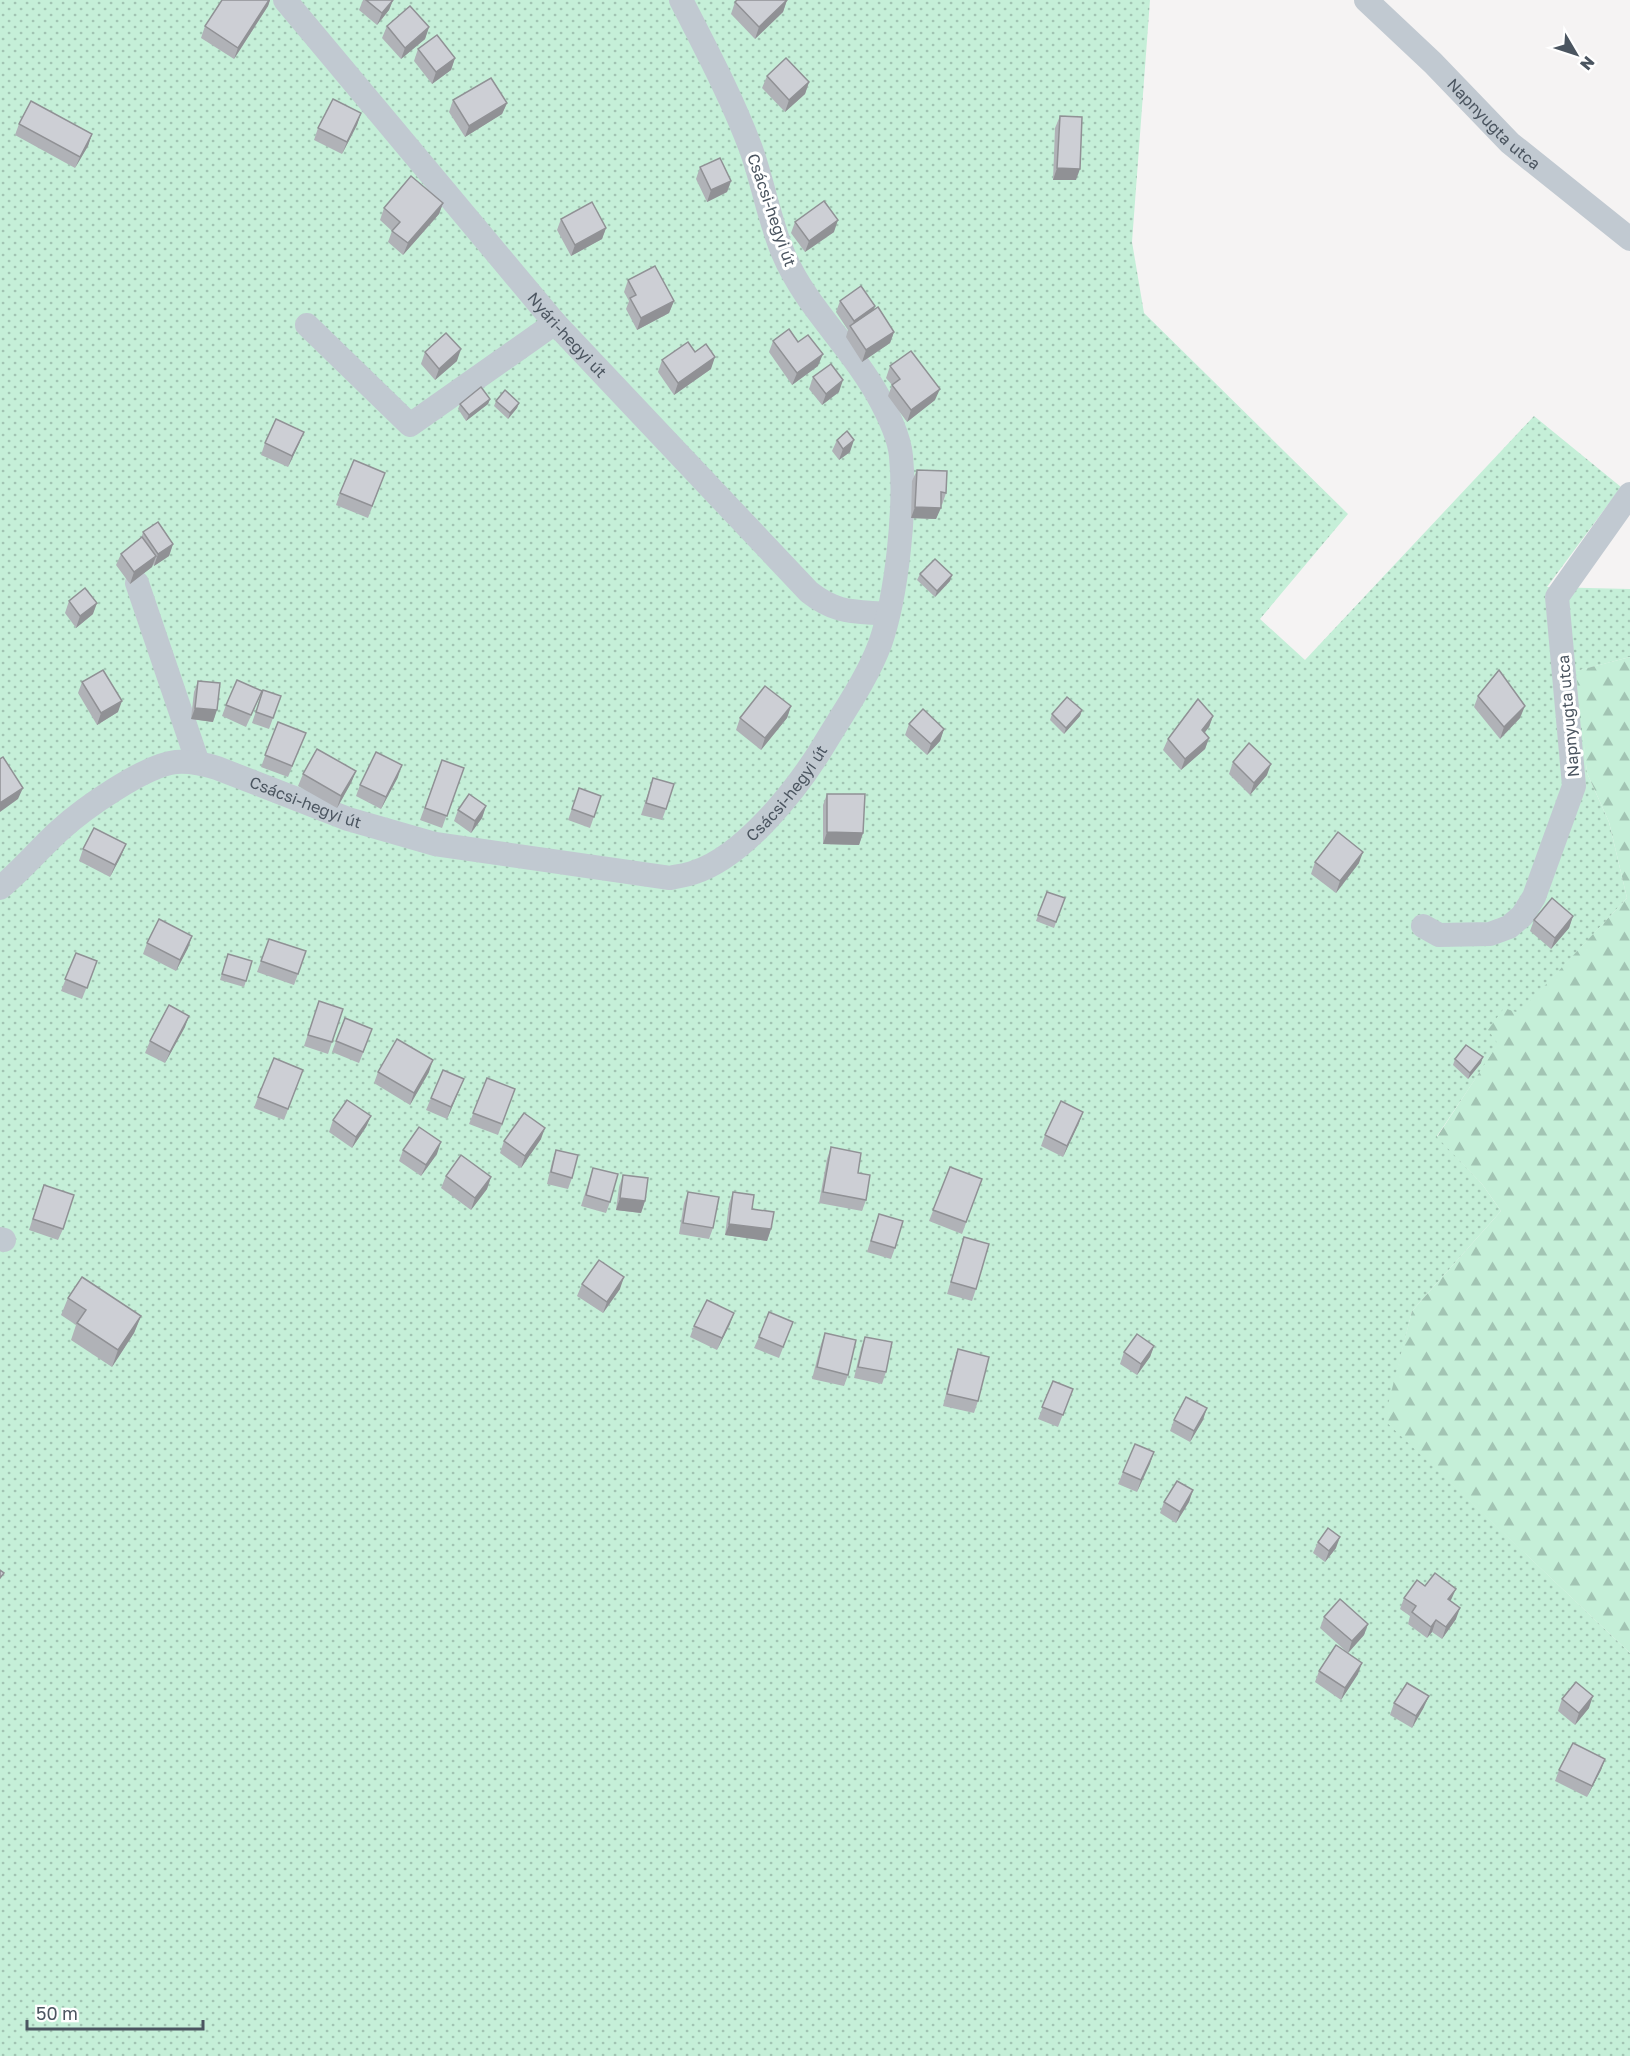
<svg xmlns="http://www.w3.org/2000/svg" width="1630" height="2056" font-family="'Golos Text',sans-serif">
  <defs>
    <pattern id="grass-dots" width="8" height="8" patternUnits="userSpaceOnUse" patternTransform="scale(1.5)"><rect width="8" height="8" fill="#c5efd8"/><path d="M2 2h.1M6 6h.1" fill="none" stroke="#a2c4b3" stroke-width="1.8" stroke-linecap="round"/></pattern>
    <pattern id="forest-firs" width="22" height="20" patternUnits="userSpaceOnUse" patternTransform="scale(1.5)"><rect width="22" height="20" fill="#c5efd8"/><path d="M5 1l3.5 6h-7zM16 11l3.5 6h-7z" fill="#a2c4b3"/></pattern>
  </defs>
  <rect width="100%" height="100%" fill="#f5f3f3"/>
  <polygon fill="url(#grass-dots)" points="0,0 1150,0 1132,242 1144,313 1348,514 1260,619 1305,660 1534,416 1621,487 1547,587 1630,589 1630,657 1577,671 1587,773 1609,822 1627,898 1519,1014 1437,1136 1482,1184 1501,1211 1412,1311 1385,1420 1630,1653 1630,2056 0,2056"/>
  <polygon fill="url(#forest-firs)" points="1630,657 1630,1653 1384,1420 1412,1311 1501,1211 1482,1184 1437,1137 1498,1044 1488,1030 1504,1008 1519,1013 1627,898 1609,822 1587,773 1576,671"/>
  <g fill="none" stroke-linecap="round" stroke-linejoin="round">
    <g stroke="#c1c9d1" stroke-width="24">
      <path id="s1" d="M285,0L555,323L809,592C837,614 853,611 888,614"/>
      <path id="s2" d="M1366,0L1433,63L1510,143L1630,239"/>
      <polyline points="307,325 410,425 555,323"/>
      <polyline points="137,583 198,763"/>
      <path id="s3" d="M0,888C22,870 39,849 60,830C83,809 145,765 176,762C189,761 204,764 217,768L348,819L435,844L670,878C678,876 688,875 695,872C744,856 796,790 822,748C842,714 866,681 880,644C897,595 906,508 901,456C899,435 887,412 877,394C849,344 805,306 783,253C769,219 763,183 751,149C732,98 706,49 681,0"/>
      <polyline points="1423,926 1439,935 1490,934 1509,927 1522,916 1534,897 1574,786 1557,597 1630,494"/>
      <polyline points="0,1239 4,1240"/>
    </g>
  </g>
  <g fill="#b0b2b7">
    <polygon points="222,0 270,0 268,6 234,59 201,38 205,26"/>
    <polygon points="363,0 393,0 389,10 377,25 359,10"/>
    <polygon points="787,0 783,12 755,39 731,14 735,2"/>
    <polygon points="387,26 429,27 425,39 401,59 382,38"/>
    <polygon points="418,49 455,58 451,70 432,84 414,61"/>
    <polygon points="767,76 809,82 805,94 785,112 762,88"/>
    <polygon points="453,100 507,103 502,114 465,137 449,112"/>
    <polygon points="361,113 357,125 342,154 314,140 318,128"/>
    <polygon points="1060,116 1076,180 1053,180 1055,128"/>
    <polygon points="19,124 92,134 88,146 75,168 15,135"/>
    <polygon points="700,167 731,181 727,192 707,202 696,179"/>
    <polygon points="443,203 439,214 403,255 388,242 392,231 380,220 384,208"/>
    <polygon points="561,219 606,228 602,239 571,256 557,230"/>
    <polygon points="795,222 834,232 805,252 791,233"/>
    <polygon points="628,280 674,301 669,313 637,330 626,309 629,301 624,292"/>
    <polygon points="840,301 875,306 874,310 894,332 890,343 862,362 846,337 848,330 836,312"/>
    <polygon points="773,341 798,342 818,366 792,385 769,352"/>
    <polygon points="425,352 457,361 435,380 421,364"/>
    <polygon points="695,352 711,369 674,395 658,372 662,360"/>
    <polygon points="890,366 935,400 907,422 888,396 892,385 886,378"/>
    <polygon points="813,377 839,392 822,405 809,389"/>
    <polygon points="490,399 488,404 466,421 458,409 460,404"/>
    <polygon points="496,401 519,403 517,408 508,419 494,406"/>
    <polygon points="304,432 299,444 288,467 261,455 265,443"/>
    <polygon points="837,440 850,452 839,460 832,451"/>
    <polygon points="917,470 946,493 942,505 941,504 936,519 911,518 912,481"/>
    <polygon points="381,484 368,518 336,505 340,493"/>
    <polygon points="143,532 173,544 169,556 154,566 153,564 152,567 130,584 116,565 121,554 141,539"/>
    <polygon points="920,574 952,575 950,581 935,597 917,580"/>
    <polygon points="69,601 93,614 76,628 65,613"/>
    <polygon points="198,681 213,722 191,719 194,692"/>
    <polygon points="82,682 118,712 97,725 78,693"/>
    <polygon points="263,690 281,696 269,729 252,723"/>
    <polygon points="262,691 246,727 222,716 226,705"/>
    <polygon points="1478,696 1520,718 1500,739 1474,707"/>
    <polygon points="791,706 787,718 761,750 736,730 740,718"/>
    <polygon points="1082,710 1080,716 1064,734 1050,720 1052,714"/>
    <polygon points="1213,716 1209,727 1205,732 1209,738 1205,749 1181,770 1163,750 1168,739"/>
    <polygon points="278,722 301,745 288,777 261,767"/>
    <polygon points="909,724 944,729 940,741 927,755 905,735"/>
    <polygon points="442,760 464,768 442,828 420,820"/>
    <polygon points="1233,762 1267,775 1250,795 1229,774"/>
    <polygon points="356,771 351,783 337,808 298,786 303,774"/>
    <polygon points="398,777 381,809 356,796 360,785"/>
    <polygon points="653,778 666,809 662,820 641,815"/>
    <polygon points="579,788 601,796 590,828 568,820"/>
    <polygon points="827,794 863,833 859,845 823,844 823,805"/>
    <polygon points="486,806 482,818 471,833 454,821 458,810"/>
    <polygon points="126,844 121,856 110,877 79,861 83,849"/>
    <polygon points="1315,862 1359,863 1336,893 1311,874"/>
    <polygon points="1047,892 1065,898 1054,928 1036,921"/>
    <polygon points="1573,916 1569,928 1551,949 1530,931 1534,920"/>
    <polygon points="192,936 188,948 176,971 143,954 147,943"/>
    <polygon points="269,939 298,974 294,985 257,972"/>
    <polygon points="76,953 97,961 82,999 61,991"/>
    <polygon points="226,959 246,981 244,987 220,980"/>
    <polygon points="319,1001 332,1042 328,1054 304,1046"/>
    <polygon points="185,1027 165,1063 145,1053 150,1041"/>
    <polygon points="336,1041 368,1041 359,1063 332,1052"/>
    <polygon points="1455,1059 1481,1063 1468,1079 1453,1065"/>
    <polygon points="303,1070 284,1120 254,1108 258,1097"/>
    <polygon points="378,1072 429,1072 410,1105 374,1083"/>
    <polygon points="487,1078 515,1089 498,1135 469,1124"/>
    <polygon points="459,1091 447,1119 426,1110 431,1098"/>
    <polygon points="371,1116 366,1127 352,1148 329,1132 333,1120"/>
    <polygon points="1079,1123 1063,1157 1041,1146 1045,1135"/>
    <polygon points="541,1139 521,1168 500,1153 504,1141"/>
    <polygon points="831,1147 858,1173 866,1200 862,1211 819,1203 827,1159"/>
    <polygon points="403,1150 437,1154 421,1176 399,1161"/>
    <polygon points="556,1150 572,1178 568,1189 547,1184 552,1162"/>
    <polygon points="950,1167 982,1179 962,1234 929,1221"/>
    <polygon points="593,1168 610,1202 606,1213 581,1206"/>
    <polygon points="623,1175 645,1201 641,1213 616,1210 619,1187"/>
    <polygon points="446,1176 491,1177 487,1189 471,1210 441,1188"/>
    <polygon points="688,1192 713,1228 709,1239 679,1234 684,1203"/>
    <polygon points="733,1192 771,1229 767,1241 725,1235 729,1204"/>
    <polygon points="40,1196 63,1229 58,1240 29,1230"/>
    <polygon points="879,1214 895,1248 891,1259 867,1252"/>
    <polygon points="964,1237 976,1289 972,1301 947,1294"/>
    <polygon points="582,1284 620,1289 603,1313 577,1296"/>
    <polygon points="68,1298 141,1316 134,1333 112,1367 71,1340 76,1325 61,1315"/>
    <polygon points="793,1322 779,1358 754,1348 759,1337"/>
    <polygon points="730,1324 717,1350 690,1337 694,1326"/>
    <polygon points="825,1333 848,1375 844,1386 812,1379 821,1344"/>
    <polygon points="865,1337 886,1372 882,1384 854,1378 861,1348"/>
    <polygon points="1154,1346 1150,1357 1137,1375 1120,1364 1124,1352"/>
    <polygon points="958,1349 978,1401 974,1413 943,1406 954,1361"/>
    <polygon points="1053,1381 1073,1389 1058,1427 1038,1419"/>
    <polygon points="1174,1420 1203,1420 1190,1442 1170,1431"/>
    <polygon points="1154,1452 1137,1492 1118,1484 1123,1472"/>
    <polygon points="1193,1490 1189,1502 1176,1523 1160,1513 1164,1502"/>
    <polygon points="1318,1542 1336,1548 1325,1562 1313,1553"/>
    <polygon points="1425,1586 1451,1601 1456,1619 1442,1639 1432,1632 1427,1638 1408,1624 1410,1616 1400,1609 1404,1598"/>
    <polygon points="1324,1617 1368,1624 1364,1635 1348,1653 1320,1628"/>
    <polygon points="1319,1671 1358,1674 1341,1700 1315,1682"/>
    <polygon points="1562,1699 1589,1708 1575,1725 1558,1711"/>
    <polygon points="1394,1703 1424,1707 1412,1728 1390,1715"/>
    <polygon points="1605,1759 1601,1770 1587,1797 1555,1781 1559,1770"/>
  </g>
  <g fill="#909195">
    <polygon points="269,0 270,0 268,6 234,59 238,48"/>
    <polygon points="393,0 389,10 377,25 382,13"/>
    <polygon points="787,0 783,12 755,39 759,27"/>
    <polygon points="429,27 425,39 401,59 405,48"/>
    <polygon points="455,58 451,70 432,84 436,72"/>
    <polygon points="809,82 805,94 785,112 789,100"/>
    <polygon points="507,103 502,114 465,137 469,126"/>
    <polygon points="361,113 357,125 342,154 347,142"/>
    <polygon points="92,134 88,146 75,168 80,157"/>
    <polygon points="1057,168 1080,169 1076,180 1053,180"/>
    <polygon points="731,181 727,192 707,202 711,190"/>
    <polygon points="443,203 439,214 403,255 408,243"/>
    <polygon points="838,220 834,232 805,252 809,241"/>
    <polygon points="606,228 602,239 571,256 575,245"/>
    <polygon points="674,301 669,313 637,330 641,318"/>
    <polygon points="875,306 871,317 852,328 854,321"/>
    <polygon points="894,332 890,343 862,362 866,350"/>
    <polygon points="461,349 457,361 435,380 439,369"/>
    <polygon points="823,354 818,366 792,385 797,373"/>
    <polygon points="715,357 711,369 674,395 678,383"/>
    <polygon points="843,380 839,392 822,405 826,394"/>
    <polygon points="940,389 935,400 907,422 911,410"/>
    <polygon points="490,399 488,404 466,421 469,415"/>
    <polygon points="519,403 517,408 508,419 510,413"/>
    <polygon points="304,432 299,444 288,467 292,456"/>
    <polygon points="854,440 850,452 839,460 843,449"/>
    <polygon points="915,507 941,508 936,519 911,518"/>
    <polygon points="173,544 169,556 154,566 158,554"/>
    <polygon points="156,556 152,567 130,584 134,572"/>
    <polygon points="952,575 950,581 935,597 937,591"/>
    <polygon points="97,603 93,614 76,628 80,616"/>
    <polygon points="122,701 118,712 97,725 101,713"/>
    <polygon points="791,706 787,718 761,750 765,738"/>
    <polygon points="1525,706 1520,718 1500,739 1504,727"/>
    <polygon points="195,708 217,710 213,722 191,719"/>
    <polygon points="1082,710 1080,716 1064,734 1066,728"/>
    <polygon points="1213,716 1209,727 1198,741 1202,730"/>
    <polygon points="944,729 940,741 927,755 931,744"/>
    <polygon points="1209,738 1205,749 1181,770 1185,759"/>
    <polygon points="1271,764 1267,775 1250,795 1254,783"/>
    <polygon points="402,765 398,777 381,809 386,797"/>
    <polygon points="356,771 351,783 337,808 341,796"/>
    <polygon points="23,788 18,799 0,812 0,803"/>
    <polygon points="486,806 482,818 471,833 475,821"/>
    <polygon points="827,832 863,833 859,845 823,844"/>
    <polygon points="126,844 121,856 110,877 115,865"/>
    <polygon points="1363,852 1359,863 1336,893 1340,881"/>
    <polygon points="1573,916 1569,928 1551,949 1555,938"/>
    <polygon points="192,936 188,948 176,971 180,960"/>
    <polygon points="189,1016 185,1027 165,1063 170,1052"/>
    <polygon points="1483,1057 1481,1063 1468,1079 1470,1073"/>
    <polygon points="433,1060 429,1072 410,1105 414,1093"/>
    <polygon points="464,1079 459,1091 447,1119 451,1107"/>
    <polygon points="1083,1112 1079,1123 1063,1157 1067,1146"/>
    <polygon points="371,1116 366,1127 352,1148 356,1137"/>
    <polygon points="545,1128 541,1139 521,1168 525,1156"/>
    <polygon points="441,1142 437,1154 421,1176 426,1165"/>
    <polygon points="491,1177 487,1189 471,1210 475,1198"/>
    <polygon points="620,1198 645,1201 641,1213 616,1210"/>
    <polygon points="729,1224 771,1229 767,1241 725,1235"/>
    <polygon points="624,1277 620,1289 603,1313 607,1302"/>
    <polygon points="734,1313 730,1324 717,1350 722,1338"/>
    <polygon points="141,1316 134,1333 112,1367 118,1350"/>
    <polygon points="1154,1346 1150,1357 1137,1375 1141,1364"/>
    <polygon points="1207,1408 1203,1420 1190,1442 1194,1431"/>
    <polygon points="1154,1452 1150,1464 1137,1492 1141,1480"/>
    <polygon points="1193,1490 1189,1502 1176,1523 1180,1512"/>
    <polygon points="1340,1537 1336,1548 1325,1562 1329,1551"/>
    <polygon points="1456,1589 1451,1600 1444,1611 1448,1599"/>
    <polygon points="1460,1608 1456,1619 1442,1639 1446,1627"/>
    <polygon points="1436,1620 1432,1632 1427,1638 1431,1627"/>
    <polygon points="1368,1624 1364,1635 1348,1653 1352,1641"/>
    <polygon points="1362,1663 1358,1674 1341,1700 1345,1688"/>
    <polygon points="1429,1696 1424,1707 1412,1728 1416,1716"/>
    <polygon points="1593,1696 1589,1708 1575,1725 1579,1713"/>
    <polygon points="1605,1759 1601,1770 1587,1797 1592,1786"/>
  </g>
  <g fill="#cdcfd5" stroke="#909195" stroke-width="1.5">
    <polygon points="222,0 269,0 238,48 205,26"/>
    <polygon points="366,0 393,0 382,13"/>
    <polygon points="737,0 787,0 759,27 735,2"/>
    <polygon points="410,6 429,27 405,48 387,26"/>
    <polygon points="437,35 455,58 436,72 418,49"/>
    <polygon points="786,58 809,82 789,100 767,76"/>
    <polygon points="491,78 507,103 469,126 453,100"/>
    <polygon points="333,99 361,113 347,142 318,128"/>
    <polygon points="31,101 92,134 80,157 19,124"/>
    <polygon points="1060,116 1082,117 1080,169 1057,168"/>
    <polygon points="720,158 731,181 711,190 700,167"/>
    <polygon points="411,176 443,203 408,243 392,231 400,222 384,208"/>
    <polygon points="824,201 838,220 809,241 795,222"/>
    <polygon points="592,202 606,228 575,245 561,219"/>
    <polygon points="655,266 674,301 641,318 630,298 636,295 628,280"/>
    <polygon points="861,286 875,306 854,321 840,301"/>
    <polygon points="878,307 894,332 866,350 850,326"/>
    <polygon points="789,329 798,342 808,335 823,354 797,373 773,341"/>
    <polygon points="446,333 461,349 439,369 425,352"/>
    <polygon points="688,342 695,352 706,344 715,357 678,383 662,360"/>
    <polygon points="911,351 940,389 911,410 892,385 900,379 890,366"/>
    <polygon points="831,364 843,380 826,394 813,377"/>
    <polygon points="481,387 490,399 469,415 460,404"/>
    <polygon points="505,390 519,403 510,413 496,401"/>
    <polygon points="276,419 304,432 292,456 265,443"/>
    <polygon points="847,431 854,440 843,449 837,440"/>
    <polygon points="354,460 385,473 372,506 340,493"/>
    <polygon points="917,470 947,471 946,493 941,492 941,508 915,507"/>
    <polygon points="158,522 173,544 158,554 143,532"/>
    <polygon points="142,537 156,556 134,572 121,554"/>
    <polygon points="935,559 952,575 937,591 920,574"/>
    <polygon points="85,588 97,603 80,616 69,601"/>
    <polygon points="103,670 122,701 101,713 82,682"/>
    <polygon points="1499,670 1525,706 1504,727 1478,696"/>
    <polygon points="237,680 262,691 251,715 226,705"/>
    <polygon points="198,681 220,683 217,710 195,708"/>
    <polygon points="765,686 791,706 765,738 740,718"/>
    <polygon points="263,690 281,696 273,718 256,712"/>
    <polygon points="1067,697 1082,710 1066,728 1052,714"/>
    <polygon points="1198,699 1213,716 1202,730 1209,738 1185,759 1168,739"/>
    <polygon points="923,709 944,729 931,744 909,724"/>
    <polygon points="278,722 306,733 292,766 265,755"/>
    <polygon points="1249,743 1271,764 1254,783 1233,762"/>
    <polygon points="317,749 356,771 341,796 303,774"/>
    <polygon points="376,752 402,765 386,797 360,785"/>
    <polygon points="3,757 23,788 0,803 0,759"/>
    <polygon points="442,760 464,768 447,816 425,808"/>
    <polygon points="653,778 674,784 666,809 646,803"/>
    <polygon points="579,788 601,796 594,817 572,809"/>
    <polygon points="469,794 486,806 475,821 458,810"/>
    <polygon points="827,794 865,794 863,833 827,832"/>
    <polygon points="94,828 126,844 115,865 83,849"/>
    <polygon points="1338,832 1363,852 1340,881 1315,862"/>
    <polygon points="1047,892 1065,898 1056,922 1038,915"/>
    <polygon points="1552,898 1573,916 1555,938 1534,920"/>
    <polygon points="159,919 192,936 180,960 147,943"/>
    <polygon points="269,939 306,951 298,974 261,961"/>
    <polygon points="76,953 97,961 87,988 65,979"/>
    <polygon points="228,954 252,961 246,981 222,974"/>
    <polygon points="319,1001 343,1009 332,1042 308,1035"/>
    <polygon points="169,1005 189,1016 170,1052 150,1041"/>
    <polygon points="345,1018 372,1029 363,1052 336,1041"/>
    <polygon points="397,1039 433,1060 414,1093 378,1072"/>
    <polygon points="1466,1045 1483,1057 1470,1073 1455,1059"/>
    <polygon points="274,1058 303,1070 288,1109 258,1097"/>
    <polygon points="443,1070 464,1079 451,1107 431,1098"/>
    <polygon points="487,1078 515,1089 502,1124 473,1113"/>
    <polygon points="347,1100 371,1116 356,1137 333,1120"/>
    <polygon points="1061,1101 1083,1112 1067,1146 1045,1135"/>
    <polygon points="524,1113 545,1128 525,1156 504,1141"/>
    <polygon points="419,1127 441,1142 426,1165 403,1150"/>
    <polygon points="831,1147 861,1153 858,1173 870,1175 866,1200 823,1192"/>
    <polygon points="556,1150 578,1155 572,1178 551,1172"/>
    <polygon points="461,1155 491,1177 475,1198 446,1176"/>
    <polygon points="950,1167 982,1179 966,1222 933,1210"/>
    <polygon points="593,1168 618,1174 610,1202 586,1195"/>
    <polygon points="623,1175 648,1178 645,1201 620,1198"/>
    <polygon points="44,1185 74,1195 63,1229 33,1219"/>
    <polygon points="688,1192 719,1197 713,1228 683,1223"/>
    <polygon points="733,1192 754,1195 752,1209 774,1212 771,1229 729,1224"/>
    <polygon points="879,1214 903,1221 895,1248 871,1241"/>
    <polygon points="964,1237 989,1244 976,1289 951,1282"/>
    <polygon points="599,1260 624,1277 607,1302 582,1284"/>
    <polygon points="82,1277 141,1316 118,1350 77,1323 86,1310 68,1298"/>
    <polygon points="707,1300 734,1313 722,1338 694,1326"/>
    <polygon points="769,1312 793,1322 783,1347 759,1337"/>
    <polygon points="825,1333 856,1340 848,1375 817,1367"/>
    <polygon points="1137,1334 1154,1346 1141,1364 1124,1352"/>
    <polygon points="865,1337 892,1342 886,1372 858,1367"/>
    <polygon points="958,1349 989,1357 978,1401 947,1394"/>
    <polygon points="1053,1381 1073,1389 1063,1415 1042,1407"/>
    <polygon points="1186,1397 1207,1408 1194,1431 1174,1420"/>
    <polygon points="1135,1444 1154,1452 1141,1480 1123,1472"/>
    <polygon points="1177,1481 1193,1490 1180,1512 1164,1502"/>
    <polygon points="1328,1528 1340,1537 1329,1551 1318,1542"/>
    <polygon points="0,1570 4,1573 0,1578"/>
    <polygon points="1435,1573 1456,1589 1448,1599 1460,1608 1446,1627 1436,1620 1431,1627 1412,1612 1416,1606 1404,1598 1417,1580 1425,1586"/>
    <polygon points="1340,1599 1368,1624 1352,1641 1324,1617"/>
    <polygon points="1336,1645 1362,1663 1345,1688 1319,1671"/>
    <polygon points="1576,1682 1593,1696 1579,1713 1562,1699"/>
    <polygon points="1407,1683 1429,1696 1416,1716 1394,1703"/>
    <polygon points="1573,1743 1605,1759 1592,1786 1559,1770"/>
  </g>
  <g text-anchor="middle" stroke-width="6" stroke-linejoin="round" paint-order="stroke">
    <g font-size="16" fill="#4b5560" stroke="#fff">
      <text dy="6" stroke="none"><textPath href="#s2" startOffset="178">Napnyugta utca</textPath></text>
      <text transform="translate(772 210) rotate(71)" y="6">Csácsi-hegyi út</text>
      <text dy="6" stroke="none"><textPath href="#s1" startOffset="438">Nyári-hegyi út</textPath></text>
      <text transform="translate(1568 716) rotate(-95)" y="6">Napnyugta utca</text>
      <text dy="6" stroke="none"><textPath href="#s3" startOffset="878">Csácsi-hegyi út</textPath></text>
      <text dy="6" stroke="none"><textPath href="#s3" startOffset="356">Csácsi-hegyi út</textPath></text>
    </g>
  </g>
  <g transform="translate(1576 54) rotate(129)" stroke="#ffffff" stroke-width="4.5" paint-order="stroke">
  <path d="M0-4.5L10 22L0 15L-10 22Z" fill="#4b5560"/>
  <text y="-9" font-size="16" font-weight="bold" text-anchor="middle" fill="#4b5560">N</text>
  </g>
  <path d="M27 2020v9h176v-9" fill="none" stroke="#4b5560" stroke-width="3"/>
  <text x="36" y="2020" font-size="18" fill="#4b5560" stroke="#ffffff" stroke-width="4.5" paint-order="stroke">50 m</text>
</svg>
